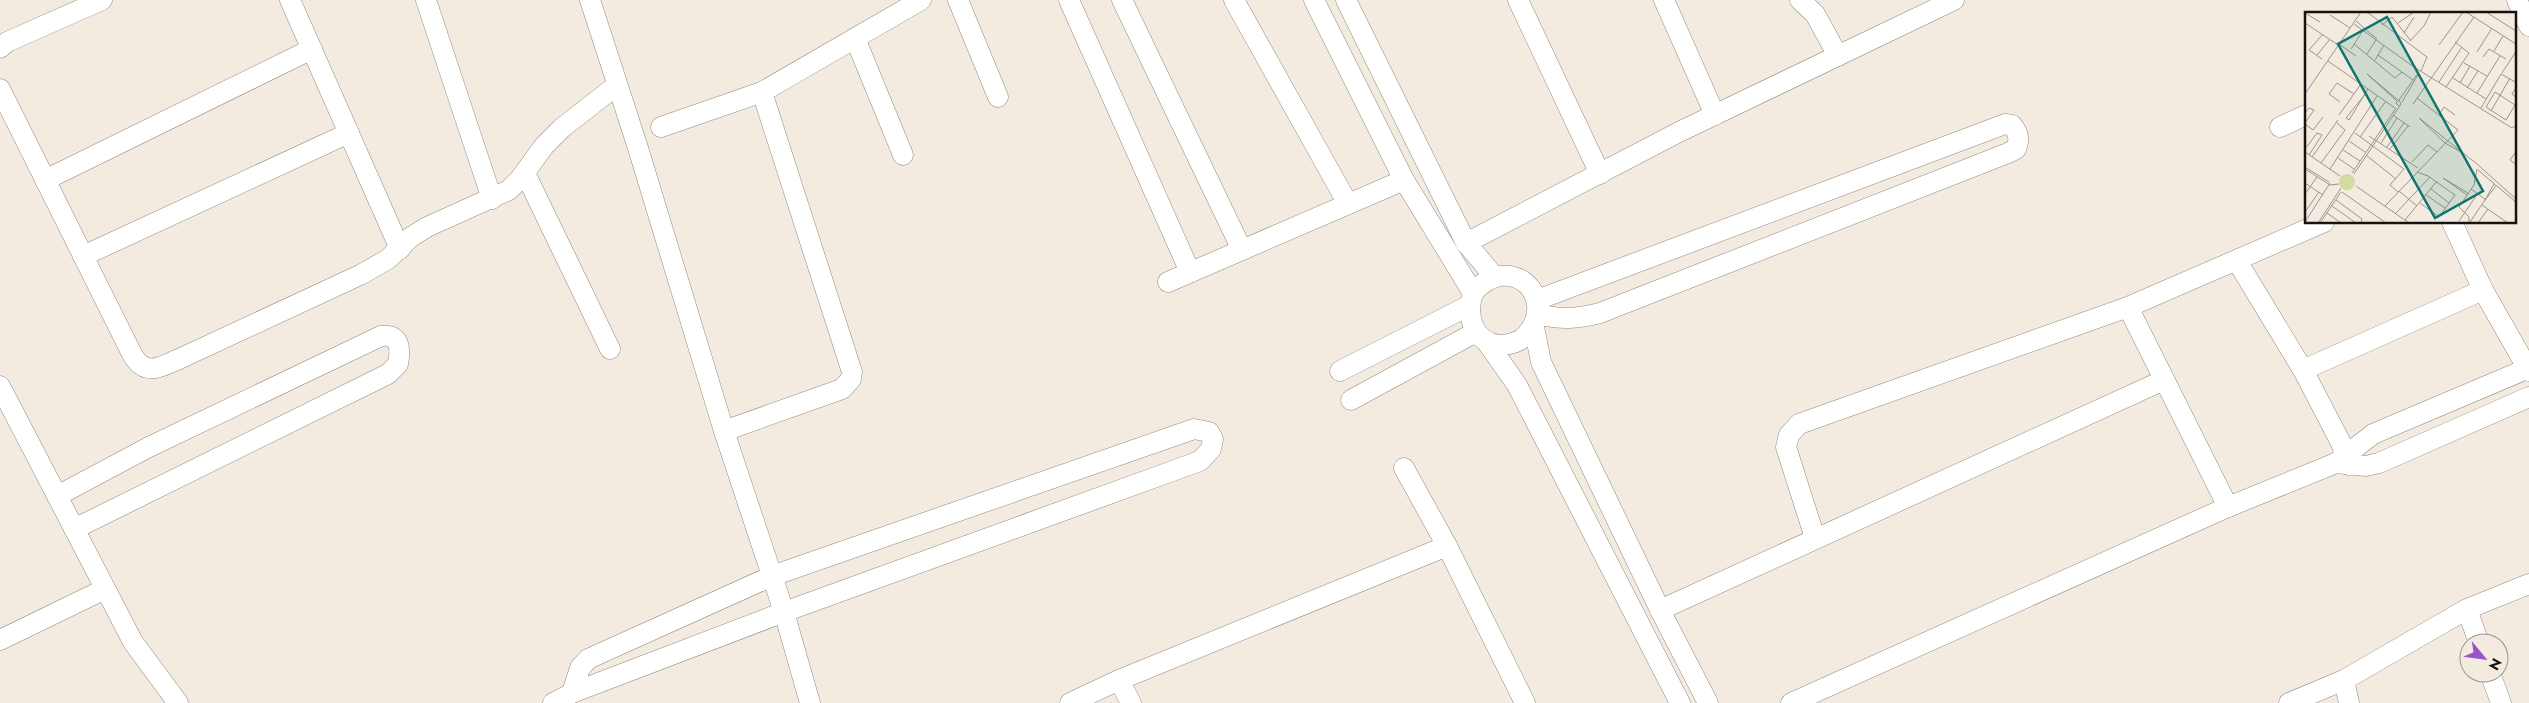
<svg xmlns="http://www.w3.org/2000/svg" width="2529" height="703" font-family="Jost,sans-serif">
  <rect width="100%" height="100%" fill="#f3ebe0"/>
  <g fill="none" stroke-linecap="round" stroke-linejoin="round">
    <defs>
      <g id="minor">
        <polyline points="290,0 400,249"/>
        <polyline points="426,0 492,199"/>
        <polyline points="590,0 638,148 724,431 784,612 810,703"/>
        <polyline points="958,0 998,97"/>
        <polyline points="1069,0 1190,272"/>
        <polyline points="1122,0 1242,250"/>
        <polyline points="1234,0 1348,204"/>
        <path d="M1314,0L1404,180L1473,293C1466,314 1472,343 1500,345C1509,345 1521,342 1527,334C1559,296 1509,250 1473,293"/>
        <polyline points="1346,0 1466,243 1494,276"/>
        <polyline points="1518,0 1600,174"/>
        <polyline points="1664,0 1715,115"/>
        <polyline points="1800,0 1815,14 1838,56"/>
        <polyline points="2517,0 2529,26"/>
        <polyline points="855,38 903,155"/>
        <polyline points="0,48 7,42 102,0"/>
        <path d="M0,89L133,356C147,377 160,367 179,359L362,274L388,259L411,237L427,227L509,190L520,179L544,146L562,128L617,85"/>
        <polyline points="661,127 762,92 921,0"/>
        <polyline points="2280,127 2306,115"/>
        <polyline points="525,173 610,349"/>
        <polyline points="45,180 312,49"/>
        <polyline points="2452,222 2483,290 2529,371"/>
        <polyline points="1466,243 1679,132 1954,0"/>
        <polyline points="83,256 349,133"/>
        <polyline points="2237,261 2303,370 2341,443 2349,465"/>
        <polyline points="1168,282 1404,180"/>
        <path d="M1537,300L2005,124L2012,125C2019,133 2020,140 2016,149L2008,153L1600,313C1577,319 1561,320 1538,314"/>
        <polyline points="2128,307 2228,507"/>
        <polyline points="1534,327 1541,362 1660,610 1708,703"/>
        <polyline points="1486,341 1517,385 1680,703"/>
        <polyline points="2303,370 2483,290"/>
        <polyline points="1340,371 1468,306"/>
        <polyline points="0,386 133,642 178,703"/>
        <polyline points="1351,400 1476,332"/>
        <polyline points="724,431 842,389 851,379 852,372 762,92"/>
        <polyline points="2336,463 2366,466 2379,463 2529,397"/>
        <polyline points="1404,468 1447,546 1525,703"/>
        <path d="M57,496L149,447L381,336C400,334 401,348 398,364L388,374L74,529"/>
        <polyline points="1815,538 1786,447 1789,435 1799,424 2128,307 2324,222"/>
        <polyline points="2467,609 2479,643"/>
        <polyline points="1660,610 2164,380"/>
        <polyline points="0,640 105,589"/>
        <polyline points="2490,673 2501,703"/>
        <polyline points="1119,680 1131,703"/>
        <polyline points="2344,680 2349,703"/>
        <polyline points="553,703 572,693 784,612 1200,461 1211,449 1213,439 1209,432 1194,429 772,576 588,659 580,668 572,693"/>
        <polyline points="1070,703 1119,680 1447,546"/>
        <polyline points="1791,703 2228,507 2336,463 2373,434 2529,368"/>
        <polyline points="2289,703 2344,680 2467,609 2529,584"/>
      </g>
    </defs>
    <use href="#minor" stroke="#928a80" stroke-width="21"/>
    <use href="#minor" stroke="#fff" stroke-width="20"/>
  </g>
  <g transform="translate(2305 12)">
    <rect width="211" height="211" fill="#f3ebe0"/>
    <path d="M34 170a8 8 0 1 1 16 0a8 8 0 1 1-16 0Z" fill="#d1dca3"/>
    <path fill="none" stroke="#9b958d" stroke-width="1" d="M62,0L122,45L116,59M161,0L211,32M181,0L211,19M0,1L15,10M25,3L45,16M51,9L72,27M0,11L33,33M93,11L109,0M49,12L109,55L207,116L212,113M77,13L87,5L106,29M99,21L109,5M105,29L119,14L126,0M34,32L51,44M49,32L90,66L97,60M134,33L158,0M46,37L59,17M189,39L198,24M172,40L187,16M62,42L71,28M12,43L25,27M73,43L108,68M178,45L184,37L201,47M17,47L4,38L18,22M70,48L79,33M23,49L90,96M159,51L182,64M197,61L212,38M148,66L181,87M134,70L157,35M155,71L165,54M212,74L207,82L212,86M141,75L164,41L150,30M162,76L173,59M190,80L210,93L201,108L181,95ZM172,81L195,44M0,82L56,0M94,88L113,61M92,89L62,62L93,88M35,90L24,82L32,71L49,82M97,90L114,61M108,92L169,5M176,96L196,62L212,71M186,99L205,66M0,101L4,96L9,98L0,111M34,103L56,72M88,103L105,115M134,103L139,95L150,103M41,106L44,108L63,77M41,106L61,81M0,112L8,118L18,105M50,121L99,157L85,173L93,180M64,124L113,156M55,125L81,89M44,129L60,140M76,131L92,106M82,135L99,111M0,137L12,121L17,123L4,143M85,137L103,114M38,138L55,149M212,138L205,148L212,153M0,140L35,164M156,140L140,131L114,106L172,152L212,188M61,143L91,167M7,145L33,108M33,146L49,157M107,150L123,133L132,140M16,151L40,118L32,111M0,155L24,170M0,157L25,173L34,172M25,157L72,84M173,158L212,191M112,160L123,164L150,183L134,205L115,191M47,161L91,96M49,162L96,92L94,88L91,91L94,94M0,171L18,183M189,172L180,188L191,174M51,174L104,211M126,177L144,191M166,177L181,188M94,179L112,194M37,180L81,211M0,182L12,165M121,183L140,196M162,183L138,166L163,181M31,188L57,207L56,211M177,193L203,211M27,194L51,211M80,194L153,118L112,86M0,200L14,180M22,201L36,211M91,201L125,165M100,208L132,169M154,209L173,181M0,210L25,171M165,210L180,188M13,211L36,176M15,211L36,180M164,211V205L154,195L169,173L172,157M173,211L183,197"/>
    <path fill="#0f766e" fill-opacity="0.15" stroke="#0f766e" stroke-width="2.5" d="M82,5L178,179L130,206L33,32Z"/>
    <rect width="211" height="211" fill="none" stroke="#161310" stroke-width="2.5"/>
  </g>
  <g transform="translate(2484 658) rotate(119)"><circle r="24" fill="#f3ebe0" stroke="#9b958d"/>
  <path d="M0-4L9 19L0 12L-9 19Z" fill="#9955ca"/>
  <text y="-8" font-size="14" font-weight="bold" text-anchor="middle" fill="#161310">N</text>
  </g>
</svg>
